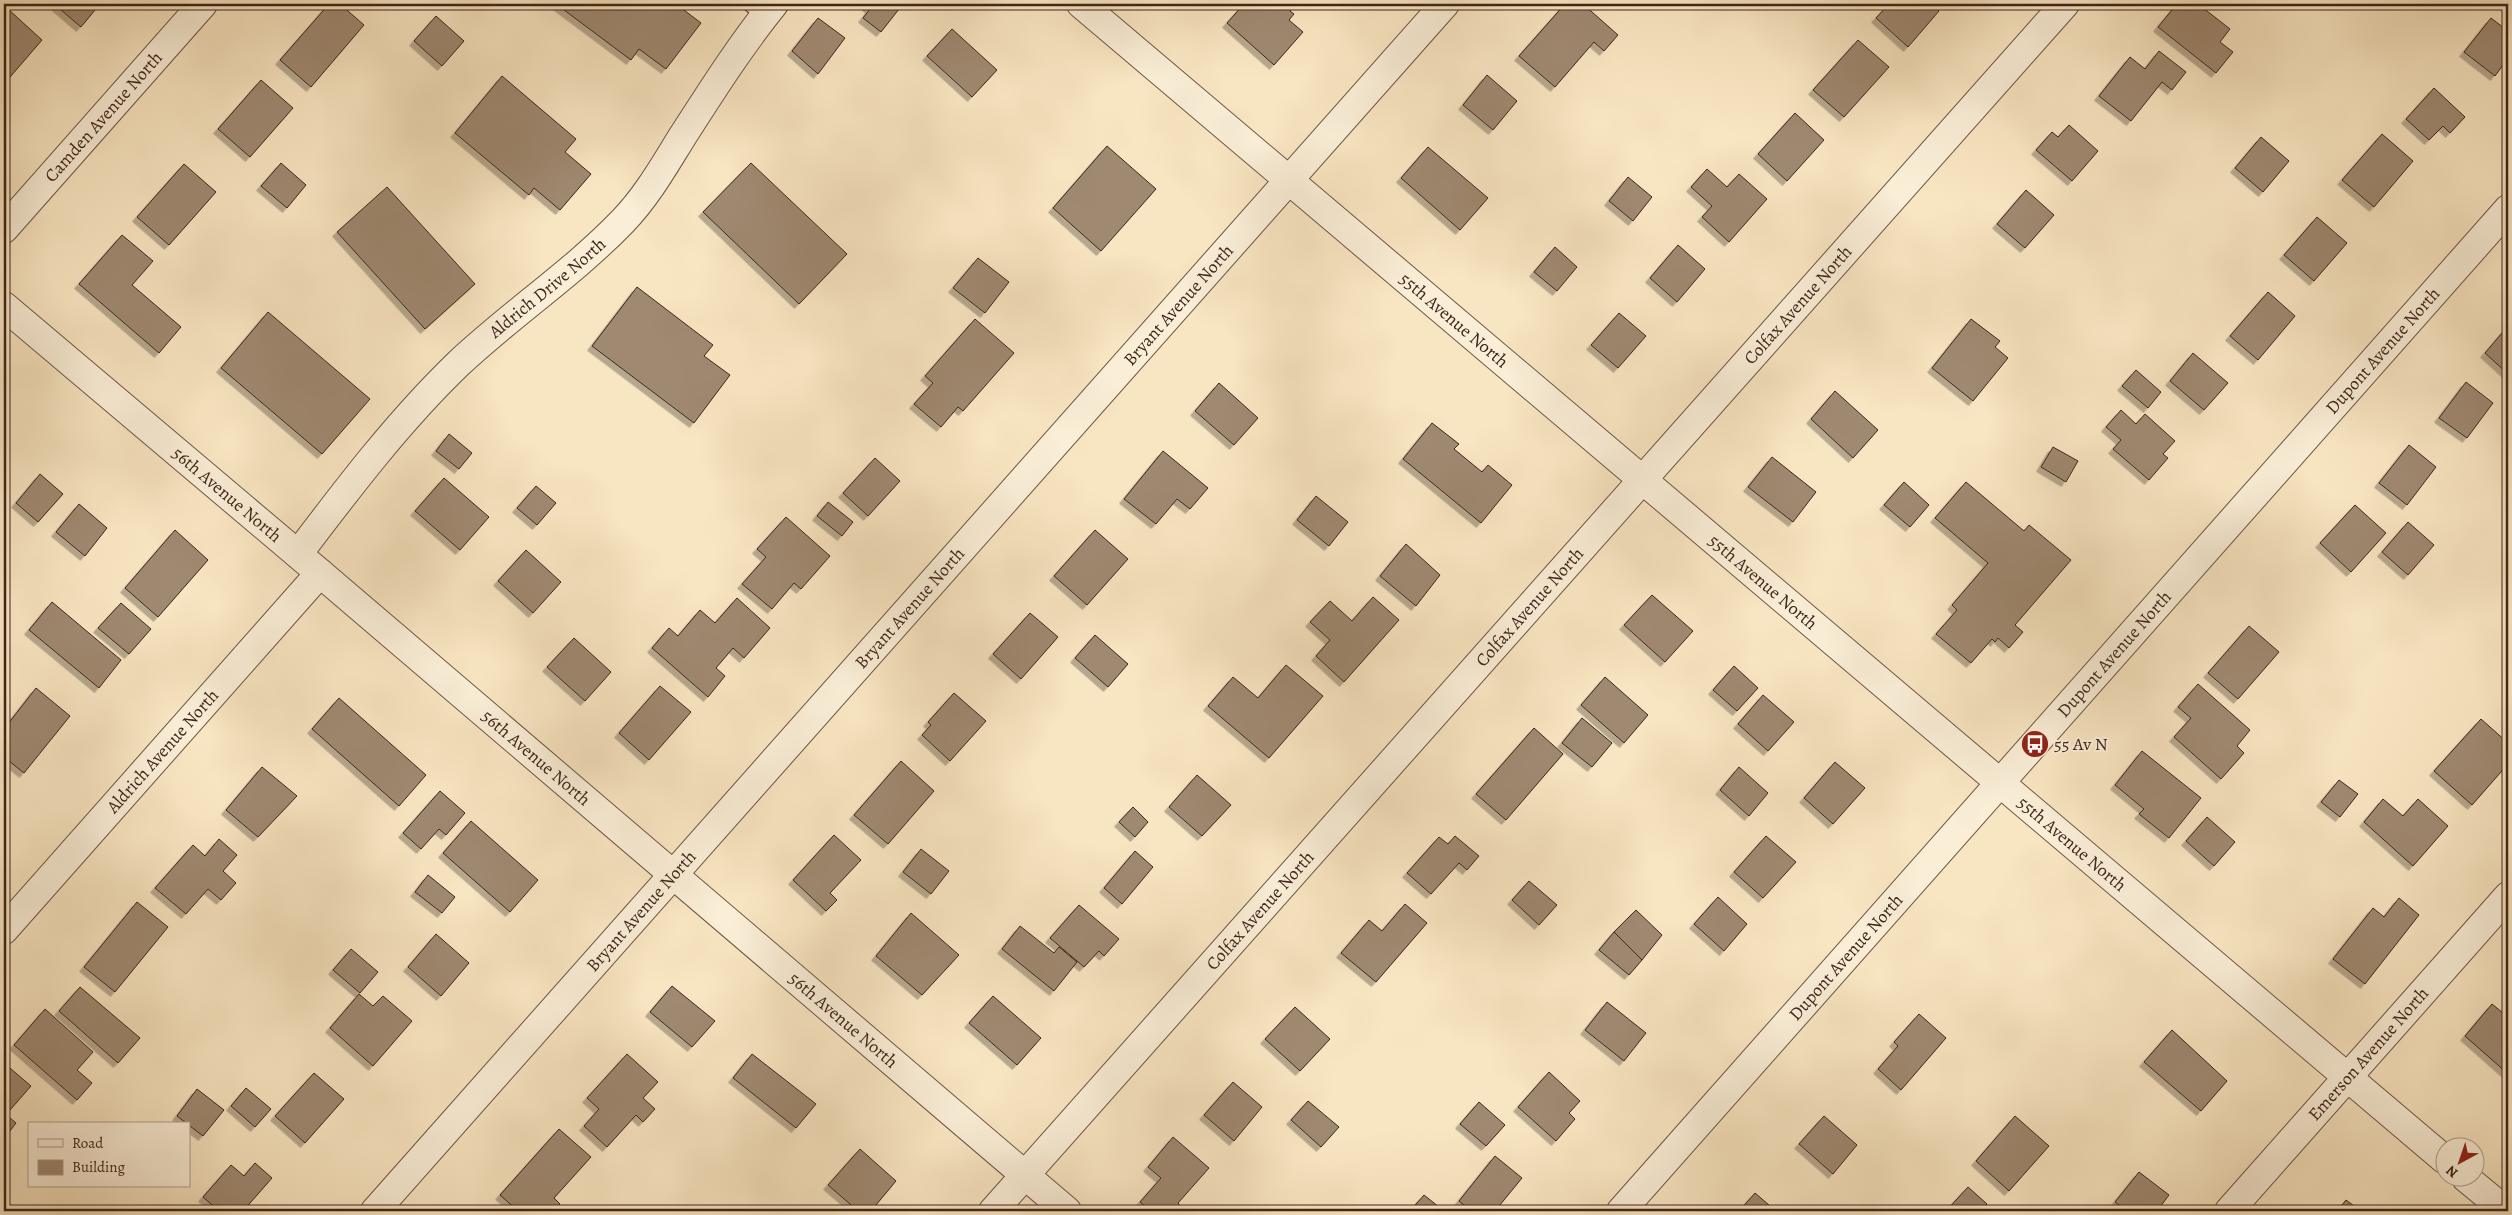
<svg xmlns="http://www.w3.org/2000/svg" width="2512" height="1215" font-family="Alegreya,serif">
  <defs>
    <filter id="shadow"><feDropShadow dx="-4.5" dy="4.5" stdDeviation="0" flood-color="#0004"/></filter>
  </defs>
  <rect width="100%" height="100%" fill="#f8e5c1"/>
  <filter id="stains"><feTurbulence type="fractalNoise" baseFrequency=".004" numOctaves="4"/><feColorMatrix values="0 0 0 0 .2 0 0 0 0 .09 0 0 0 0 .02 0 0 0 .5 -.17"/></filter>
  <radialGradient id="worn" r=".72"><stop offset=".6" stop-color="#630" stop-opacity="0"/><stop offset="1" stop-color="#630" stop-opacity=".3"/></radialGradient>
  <g fill="#9f8971" stroke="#3f251b" filter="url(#shadow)">
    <polygon points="54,4 100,4 81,27"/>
    <polygon points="329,4 340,4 364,25 311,87 280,60"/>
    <polygon points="556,4 676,4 701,23 666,69 639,49 631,60"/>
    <polygon points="865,4 903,4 881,32 863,18 870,9"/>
    <polygon points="1244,4 1296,4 1290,11 1294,14 1289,20 1303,32 1274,65 1227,23"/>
    <polygon points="1565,4 1583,4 1618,35 1604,51 1594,42 1555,87 1519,56"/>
    <polygon points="1889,4 1931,4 1939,11 1908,47 1876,18"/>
    <polygon points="2177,4 2198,4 2230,29 2220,42 2233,52 2216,73 2158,27"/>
    <polygon points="8,9 42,40 4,84 4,14"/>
    <polygon points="436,16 464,41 442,66 414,41"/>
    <polygon points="818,18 845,38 818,74 792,51"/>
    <polygon points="2491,18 2508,31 2508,58 2495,76 2464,52"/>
    <polygon points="952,29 997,70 972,97 927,56"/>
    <polygon points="1858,40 1889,67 1844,117 1813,90"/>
    <polygon points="2159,51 2186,72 2172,90 2162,82 2131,121 2099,96 2130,57 2145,69"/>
    <polygon points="1487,75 1517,101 1493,130 1463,105"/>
    <polygon points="502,76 576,139 565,152 591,174 560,210 534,188 529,195 455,133"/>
    <polygon points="261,80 293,108 250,157 218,129"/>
    <polygon points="2434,88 2465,117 2450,133 2443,126 2429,140 2406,119"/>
    <polygon points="1795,113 1824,140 1787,181 1758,154"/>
    <polygon points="2069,125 2098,151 2072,181 2036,150 2052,132 2058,137"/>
    <polygon points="2382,134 2413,161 2374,207 2342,180"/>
    <polygon points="2261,137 2289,161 2263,192 2235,168"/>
    <polygon points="1107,146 1156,189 1101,251 1053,208"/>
    <polygon points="1428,147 1488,198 1460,230 1401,178"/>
    <polygon points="281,163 306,185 287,208 261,186"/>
    <polygon points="751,163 847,254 799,304 703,212"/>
    <polygon points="184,164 216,192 169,245 137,217"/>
    <polygon points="1707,169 1727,187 1739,174 1767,199 1729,242 1702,217 1712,206 1691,187"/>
    <polygon points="1628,177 1652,197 1633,221 1609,201"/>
    <polygon points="387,187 475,284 425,329 337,232"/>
    <polygon points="2026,190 2054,215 2025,248 1997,224"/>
    <polygon points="2317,217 2347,243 2314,281 2284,255"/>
    <polygon points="122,235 153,261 132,285 181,327 159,353 79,284"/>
    <polygon points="1678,245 1705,269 1677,302 1650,278"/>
    <polygon points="1555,247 1577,267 1557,291 1534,272"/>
    <polygon points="978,258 1009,282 985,313 953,288"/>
    <polygon points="637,287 713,345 704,356 730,375 694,423 592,346"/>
    <polygon points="2268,292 2295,316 2258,360 2230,336"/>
    <polygon points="268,312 370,399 322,454 221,368"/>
    <polygon points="1619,313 1646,336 1618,368 1591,345"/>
    <polygon points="975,319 1014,353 963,411 958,407 941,427 914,404 933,383 925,376"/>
    <polygon points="1971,319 2000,341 1995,347 2008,358 1973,401 1932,368"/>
    <polygon points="2508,326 2508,374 2485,353"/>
    <polygon points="2193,353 2228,383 2204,410 2170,381"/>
    <polygon points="2136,370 2161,392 2148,408 2122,386"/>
    <polygon points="2466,382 2493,403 2467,438 2439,418"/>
    <polygon points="1219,383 1258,418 1234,445 1195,411"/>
    <polygon points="1835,391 1878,430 1853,458 1811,419"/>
    <polygon points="2121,410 2136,424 2145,414 2175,441 2163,454 2168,458 2149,480 2113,449 2121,440 2106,427"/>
    <polygon points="1432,423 1459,444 1454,449 1482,472 1488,465 1512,485 1481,523 1403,459"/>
    <polygon points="449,434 472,453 459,469 436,451"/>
    <polygon points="2409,445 2436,467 2407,505 2379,483"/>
    <polygon points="2053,447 2078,461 2066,482 2041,467"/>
    <polygon points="1163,451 1208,488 1190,509 1177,499 1156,524 1124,499"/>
    <polygon points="1772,457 1816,492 1793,522 1748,487"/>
    <polygon points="875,458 900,481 868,516 843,493"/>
    <polygon points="40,474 63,494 38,522 16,503"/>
    <polygon points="444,478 489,517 460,550 415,511"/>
    <polygon points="1904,482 1929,505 1910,527 1884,505"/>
    <polygon points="1966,482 2024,531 2029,525 2071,560 2015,625 2023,632 2009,648 1998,638 1995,642 1992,639 1971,663 1936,634 1957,610 1952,605 1988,563 1935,518"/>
    <polygon points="536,486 556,503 537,525 517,508"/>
    <polygon points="1316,496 1348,522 1329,546 1297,520"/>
    <polygon points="828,502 853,522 842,536 817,516"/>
    <polygon points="79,504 107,528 85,556 56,532"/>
    <polygon points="2355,505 2386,533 2351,572 2320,543"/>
    <polygon points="786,517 830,556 801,589 794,583 772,609 742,584 766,557 757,549"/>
    <polygon points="2408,522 2434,545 2408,575 2382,552"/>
    <polygon points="175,530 208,560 158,617 125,588"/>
    <polygon points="1095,530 1128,559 1087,605 1054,576"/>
    <polygon points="1406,544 1440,575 1416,606 1380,576"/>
    <polygon points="526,550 561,582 533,613 498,581"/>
    <polygon points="1652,595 1693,631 1665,662 1624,625"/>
    <polygon points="1373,597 1399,620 1344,682 1316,656 1330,640 1310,622 1330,601 1352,621"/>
    <polygon points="737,598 770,628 744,658 733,648 716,668 725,676 708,697 652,648 669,628 678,636 700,610 715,623"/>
    <polygon points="52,602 121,660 99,688 29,630"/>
    <polygon points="121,603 151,629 129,654 98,628"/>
    <polygon points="1030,613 1058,637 1021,679 993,654"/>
    <polygon points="2249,626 2279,652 2238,699 2208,673"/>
    <polygon points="1095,635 1128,664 1108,687 1075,658"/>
    <polygon points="574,638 611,672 585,701 547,667"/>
    <polygon points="1286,665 1323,696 1269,758 1208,706 1233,677 1258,698"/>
    <polygon points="1734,666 1758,688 1737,711 1713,690"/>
    <polygon points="1605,677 1648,715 1624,743 1581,705"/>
    <polygon points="2198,684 2250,730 2237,746 2244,753 2221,779 2174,737 2191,718 2178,707"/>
    <polygon points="660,686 691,712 649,760 619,733"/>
    <polygon points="36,688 70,716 24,773 4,757 4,729"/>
    <polygon points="954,693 986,721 950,761 922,735 931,725 928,722"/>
    <polygon points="1763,695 1794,722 1768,751 1738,724"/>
    <polygon points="339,698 426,775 399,806 312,729"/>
    <polygon points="1582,718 1612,743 1592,767 1562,743"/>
    <polygon points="2481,719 2508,743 2508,764 2472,805 2434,771"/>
    <polygon points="1534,728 1563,754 1506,820 1476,794"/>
    <polygon points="2142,751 2201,798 2169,838 2139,814 2144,809 2115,785"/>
    <polygon points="901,761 934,791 888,844 854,815"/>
    <polygon points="1835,762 1865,788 1833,824 1804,798"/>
    <polygon points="262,767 297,796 258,837 226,810"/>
    <polygon points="1739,767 1768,793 1749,816 1720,790"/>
    <polygon points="1197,775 1231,805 1202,836 1169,807"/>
    <polygon points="2339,780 2358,794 2340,817 2321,802"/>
    <polygon points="440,791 465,813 446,835 439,829 421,849 403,833"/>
    <polygon points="2383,799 2403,816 2418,799 2448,826 2413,866 2364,822"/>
    <polygon points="1133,807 1148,822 1135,837 1119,822"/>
    <polygon points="2207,817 2235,842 2214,866 2186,841"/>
    <polygon points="471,821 538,880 510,912 443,853"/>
    <polygon points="834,835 861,860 830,893 837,900 826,911 793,880"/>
    <polygon points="1455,836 1479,856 1467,870 1459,863 1431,894 1407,873 1439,837 1448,844"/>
    <polygon points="1766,836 1796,862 1763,898 1734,872"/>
    <polygon points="219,839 237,855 223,871 236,883 221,900 208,889 186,914 155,888 193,845 205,856"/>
    <polygon points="921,849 949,871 931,894 903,872"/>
    <polygon points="1135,851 1153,867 1122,904 1104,888"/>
    <polygon points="428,875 455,897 442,913 415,892"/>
    <polygon points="1529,881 1557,905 1539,925 1512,900"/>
    <polygon points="1718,897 1747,924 1724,951 1694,924"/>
    <polygon points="2399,898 2419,915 2365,984 2333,959 2373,908 2384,917"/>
    <polygon points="137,902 168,927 115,992 84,967"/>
    <polygon points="1405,904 1427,923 1376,982 1341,953 1369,920 1382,931"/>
    <polygon points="1079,905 1119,939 1104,956 1099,951 1084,967 1050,938"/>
    <polygon points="1636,910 1662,935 1642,960 1614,932"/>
    <polygon points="911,913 959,955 922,995 876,956"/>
    <polygon points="1020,926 1054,953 1059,947 1077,962 1054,991 1002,949"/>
    <polygon points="1614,932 1642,960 1629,975 1599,950"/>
    <polygon points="436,934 469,963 441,996 408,967"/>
    <polygon points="351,949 378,972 360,993 333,970"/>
    <polygon points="672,986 715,1021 692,1047 650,1012"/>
    <polygon points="80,987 140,1038 118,1063 59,1011"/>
    <polygon points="359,994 373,1006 383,996 412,1021 373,1066 330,1028"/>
    <polygon points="993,996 1041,1038 1017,1065 969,1023"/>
    <polygon points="1607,1002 1646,1033 1624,1061 1585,1030"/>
    <polygon points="2492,1004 2508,1017 2507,1073 2465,1036"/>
    <polygon points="1295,1007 1330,1039 1300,1071 1265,1039"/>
    <polygon points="45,1009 93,1052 77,1070 92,1083 77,1100 14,1045"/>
    <polygon points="1919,1014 1946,1038 1901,1090 1878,1069 1898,1046 1894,1042"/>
    <polygon points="2172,1030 2227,1081 2201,1111 2144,1062"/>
    <polygon points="627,1054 658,1082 643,1098 655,1109 643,1122 636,1115 607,1147 584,1126 599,1109 587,1098"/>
    <polygon points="752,1054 816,1104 796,1128 733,1078"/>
    <polygon points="4,1063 31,1086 10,1110 4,1105"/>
    <polygon points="1549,1072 1580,1101 1569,1113 1575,1119 1556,1141 1518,1107"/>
    <polygon points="314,1073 344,1099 305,1143 275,1116"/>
    <polygon points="1233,1082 1262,1107 1234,1141 1204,1115"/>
    <polygon points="246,1088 271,1109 255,1127 231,1106"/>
    <polygon points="197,1089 224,1110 203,1136 177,1116"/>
    <polygon points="1308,1101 1339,1127 1321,1147 1291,1120"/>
    <polygon points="1479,1102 1505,1125 1486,1146 1460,1124"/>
    <polygon points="4,1113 16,1123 4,1139"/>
    <polygon points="1824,1116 1857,1145 1833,1174 1799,1144"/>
    <polygon points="2015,1116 2049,1146 2009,1191 1976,1161"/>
    <polygon points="559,1129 591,1157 554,1198 560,1204 554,1211 518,1211 500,1195"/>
    <polygon points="1173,1137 1209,1168 1178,1203 1183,1209 1181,1211 1151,1211 1140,1202 1161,1178 1148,1167"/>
    <polygon points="860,1149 896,1181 871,1211 858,1211 828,1185"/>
    <polygon points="1495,1156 1522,1178 1495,1211 1471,1211 1459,1201"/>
    <polygon points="255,1163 272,1178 243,1211 219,1211 203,1197 231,1165 244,1176"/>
    <polygon points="2139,1172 2169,1195 2157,1211 2121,1211 2123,1208 2115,1202"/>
    <polygon points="1968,1187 1987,1204 1980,1211 1946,1211"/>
    <polygon points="1755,1193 1776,1211 1739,1211"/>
    <polygon points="1424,1195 1444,1211 1410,1211"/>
    <polygon points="2346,1200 2361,1211 2337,1211"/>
  </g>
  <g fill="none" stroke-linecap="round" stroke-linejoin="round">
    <defs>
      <polyline id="lane" points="751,4 765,15"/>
      <g id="street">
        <path id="s1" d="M1081,4L2444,1159"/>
        <path id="s2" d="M4,229L203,4"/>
        <path id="s3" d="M4,306L320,573L1067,1211"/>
        <path id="s4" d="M298,554C348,488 398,422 458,364C511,314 573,273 623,221C647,196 664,166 682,137C711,92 740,46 774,4"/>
        <path id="s5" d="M4,930L320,573"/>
        <polyline points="2466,1178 2506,1211"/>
        <path id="s6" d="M375,1211L1445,4"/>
        <path id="s7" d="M993,1211L2065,4"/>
        <path id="s8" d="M1621,1211L2508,209"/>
        <path id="s9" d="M2229,1211L2508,896"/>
      </g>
    </defs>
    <use href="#lane" stroke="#6d5544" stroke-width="18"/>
    <use href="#street" stroke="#6d5544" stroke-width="30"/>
    <use href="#lane" stroke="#faeed7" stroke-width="15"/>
    <use href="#street" stroke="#faeed7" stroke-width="28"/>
  </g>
  <defs>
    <symbol id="bus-disc" viewBox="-11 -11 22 22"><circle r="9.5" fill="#8f2418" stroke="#faeed7"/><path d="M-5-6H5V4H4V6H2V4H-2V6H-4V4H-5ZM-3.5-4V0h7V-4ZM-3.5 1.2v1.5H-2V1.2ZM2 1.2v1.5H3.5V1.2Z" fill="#fff"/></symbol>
  </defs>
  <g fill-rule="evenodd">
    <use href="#bus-disc" x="2019" y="728" width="32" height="32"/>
  </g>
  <g text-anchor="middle" stroke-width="4" stroke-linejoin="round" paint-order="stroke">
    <g font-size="18" fill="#3f251b" stroke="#faeed7">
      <text dy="6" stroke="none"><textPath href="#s2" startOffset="150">Camden Avenue North</textPath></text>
      <text dy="6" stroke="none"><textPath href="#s4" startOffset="366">Aldrich Drive North</textPath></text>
      <text dy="6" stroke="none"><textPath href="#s6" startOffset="1211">Bryant Avenue North</textPath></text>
      <text dy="6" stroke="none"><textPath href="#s7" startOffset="1212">Colfax Avenue North</textPath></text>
      <text dy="6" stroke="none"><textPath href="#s1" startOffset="489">55th Avenue North</textPath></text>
      <text dy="6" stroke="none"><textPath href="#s8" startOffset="1149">Dupont Avenue North</textPath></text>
      <text dy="6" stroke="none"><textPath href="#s3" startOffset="292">56th Avenue North</textPath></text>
      <text dy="6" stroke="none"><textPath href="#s1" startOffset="894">55th Avenue North</textPath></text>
      <text dy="6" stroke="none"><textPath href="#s7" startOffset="808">Colfax Avenue North</textPath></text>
      <text dy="6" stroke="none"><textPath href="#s6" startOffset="806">Bryant Avenue North</textPath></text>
      <text dy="6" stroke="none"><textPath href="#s8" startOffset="744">Dupont Avenue North</textPath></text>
      <text dy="6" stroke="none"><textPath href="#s5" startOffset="239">Aldrich Avenue North</textPath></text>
      <text dy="6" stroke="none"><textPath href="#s3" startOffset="698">56th Avenue North</textPath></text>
      <text dy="6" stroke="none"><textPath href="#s1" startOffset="1299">55th Avenue North</textPath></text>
      <text dy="6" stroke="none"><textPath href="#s7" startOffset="402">Colfax Avenue North</textPath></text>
      <text dy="6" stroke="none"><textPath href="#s6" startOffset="401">Bryant Avenue North</textPath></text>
      <text dy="6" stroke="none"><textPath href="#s8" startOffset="339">Dupont Avenue North</textPath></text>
      <text dy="6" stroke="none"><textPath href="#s3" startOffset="1102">56th Avenue North</textPath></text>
      <text dy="6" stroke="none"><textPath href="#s9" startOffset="210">Emerson Avenue North</textPath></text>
    </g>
    <g font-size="18" fill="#3f251b" stroke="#faeed7" text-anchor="start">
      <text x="2054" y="750">55 Av N</text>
    </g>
  </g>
  <rect width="2512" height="1215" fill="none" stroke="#f8e5c1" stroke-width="20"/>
  <rect x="5" y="5" width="2502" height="1205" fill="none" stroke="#3f251b" stroke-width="2.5"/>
  <rect x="10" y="10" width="2492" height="1195" fill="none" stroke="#3f251b"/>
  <rect x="28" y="1122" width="162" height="65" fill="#faeed7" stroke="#af9e8c"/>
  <rect x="38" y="1139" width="25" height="8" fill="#faeed7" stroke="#af9e8c"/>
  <text x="72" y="1148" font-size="15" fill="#3f251b">Road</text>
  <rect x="38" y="1160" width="25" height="15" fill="#9f8971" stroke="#af9e8c"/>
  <text x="72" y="1172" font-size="15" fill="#3f251b">Building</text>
  <g transform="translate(2460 1162) rotate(220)"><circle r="24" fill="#faeed7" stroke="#af9e8c"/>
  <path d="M0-4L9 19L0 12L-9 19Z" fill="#8f2418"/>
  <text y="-8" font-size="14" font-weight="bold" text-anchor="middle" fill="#3f251b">N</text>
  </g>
  <rect width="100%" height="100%" filter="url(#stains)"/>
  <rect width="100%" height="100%" fill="url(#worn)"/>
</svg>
